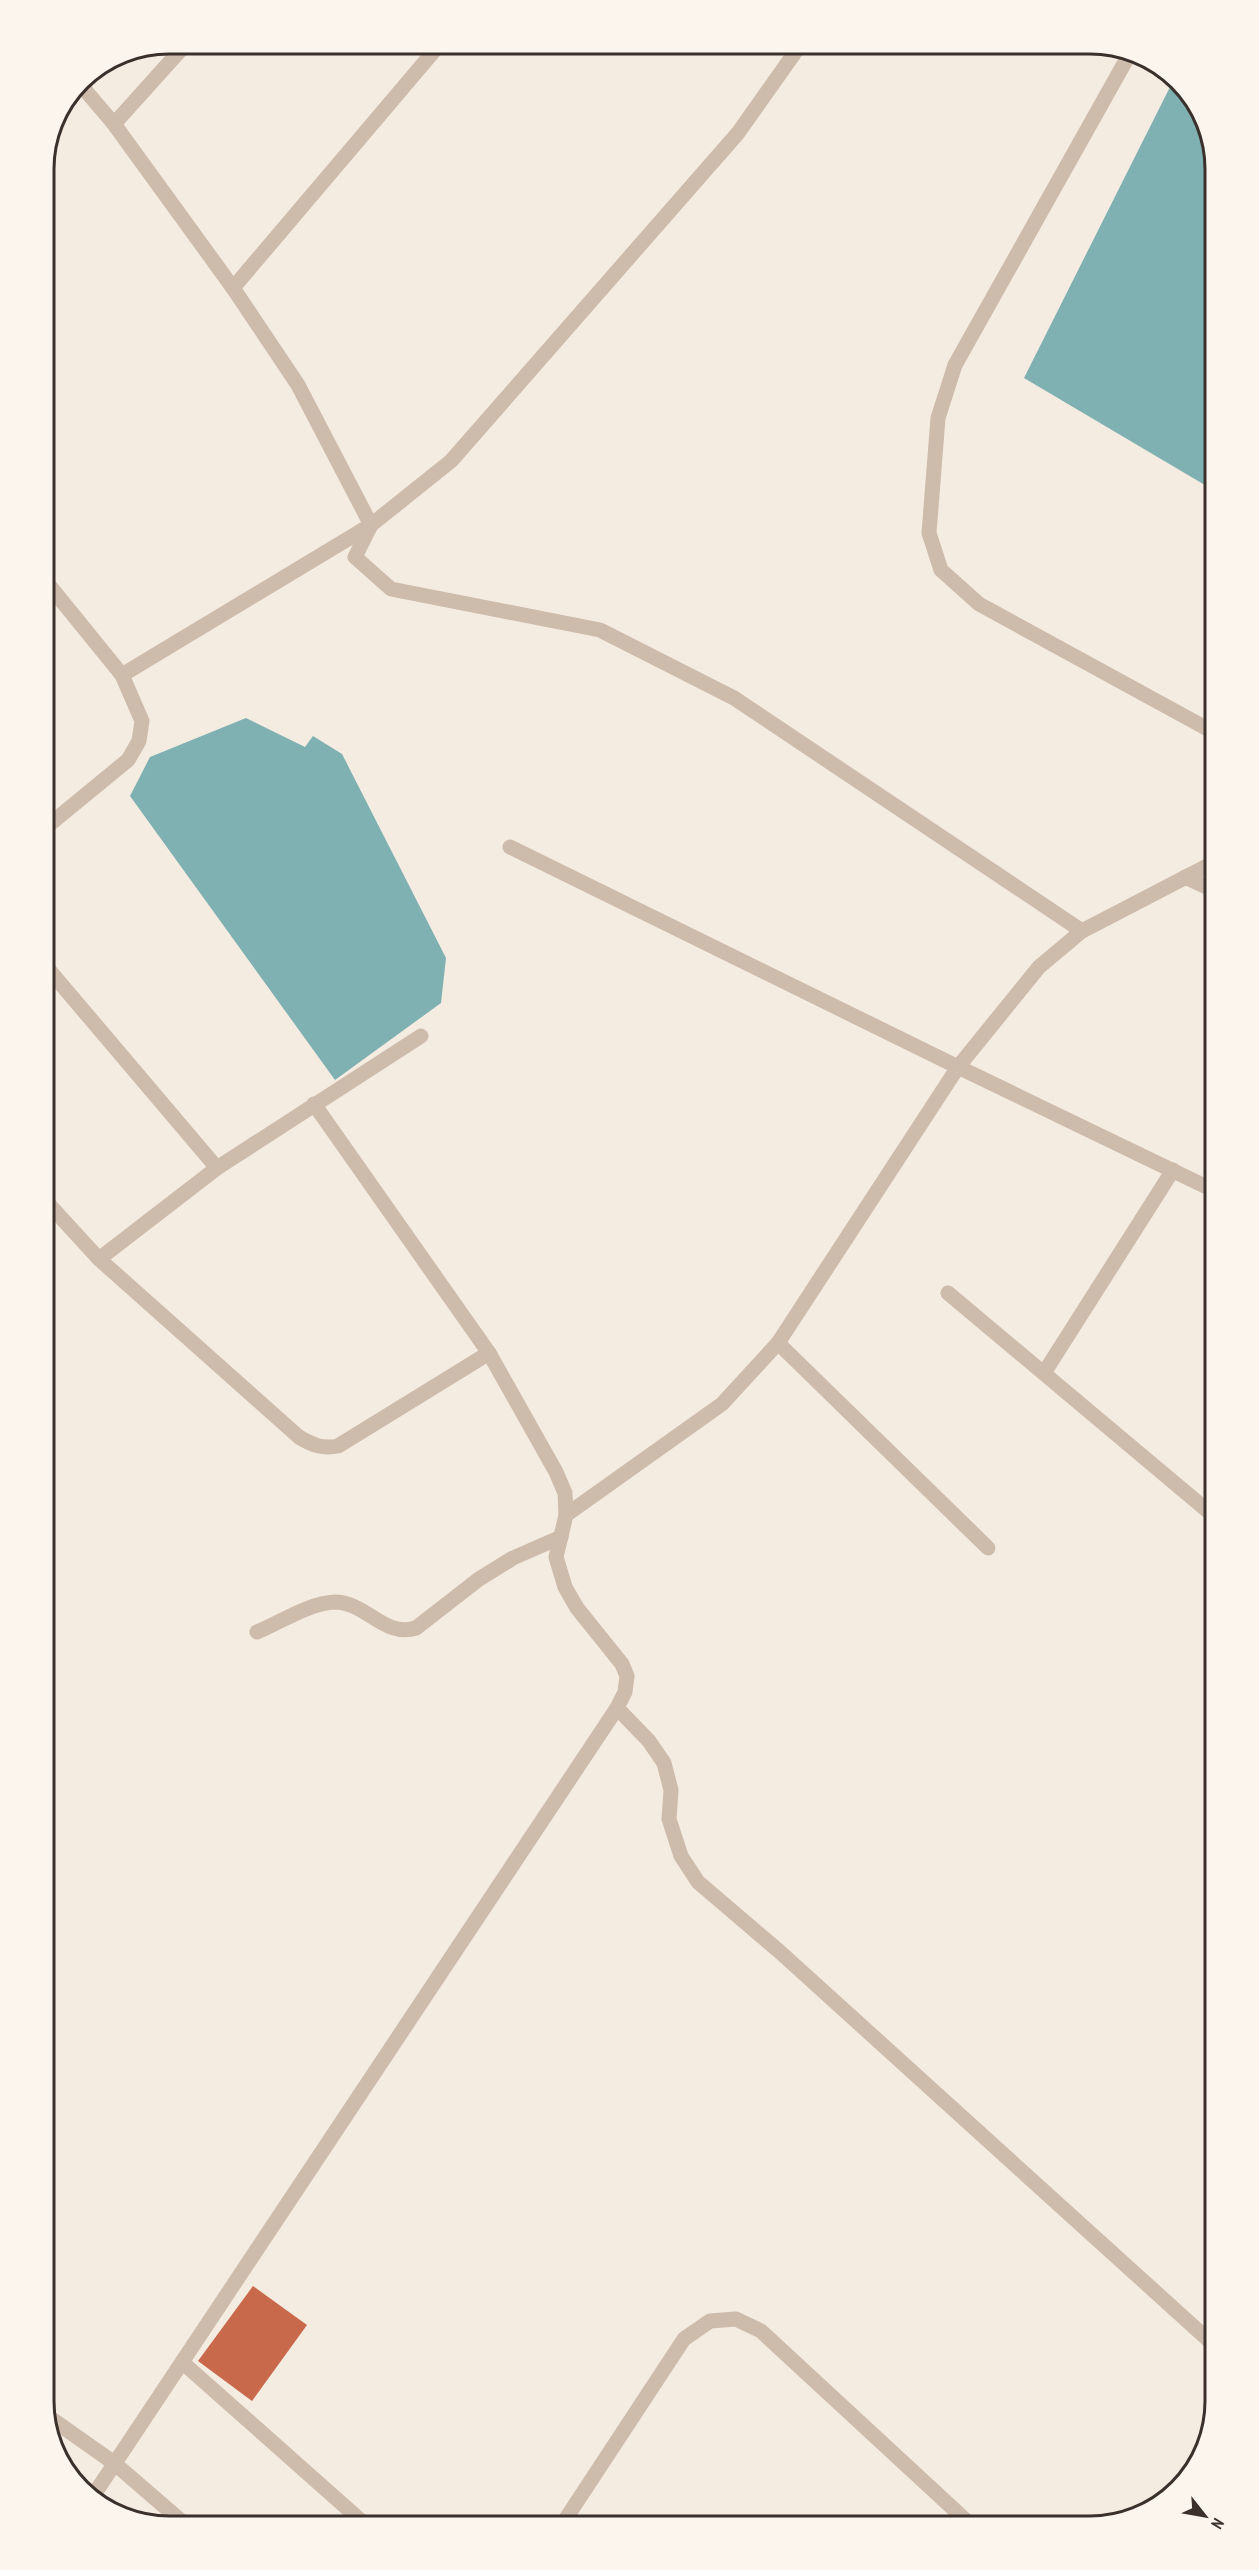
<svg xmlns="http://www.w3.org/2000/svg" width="1259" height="2570" font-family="'PT Sans Narrow',sans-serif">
  <rect width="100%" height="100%" fill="#f4ebe1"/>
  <g fill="#7fb0b2">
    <polygon points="1174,79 1206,121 1215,169 1215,491 1024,378"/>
    <polygon points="246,718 305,747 313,736 342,754 446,958 441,1003 335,1080 130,796 150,757"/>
  </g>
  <polygon fill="#c8694b" points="253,2286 307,2325 252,2401 198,2361"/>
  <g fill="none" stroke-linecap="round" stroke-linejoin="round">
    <g stroke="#cdbbac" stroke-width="15">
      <polyline points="1129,55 955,365 938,418 929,533 941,570 979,604 1215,733"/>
      <polyline points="79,83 114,124 233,288 298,385 371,525"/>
      <polyline points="114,124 186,44"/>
      <polyline points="233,288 440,44"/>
      <polyline points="371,525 355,557 391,589 600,630 734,698 1082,931"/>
      <polyline points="122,675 371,525 451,461 738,133 801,44"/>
      <polyline points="44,829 128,760 139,741 142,721 122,675 44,579"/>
      <polyline points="510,847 958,1067 1215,1191"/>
      <polyline points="1185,877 1215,891"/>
      <polyline points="44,964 217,1168"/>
      <path d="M44,1199L99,1259L299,1437C312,1445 322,1449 338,1446L489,1353"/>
      <polyline points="99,1259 217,1168 421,1036"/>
      <polyline points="948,1293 1215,1517"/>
      <polyline points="778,1343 988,1548"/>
      <polyline points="1044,1373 1173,1170"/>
      <polyline points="566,1515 722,1404 778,1343 958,1067 1039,967 1082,931 1215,862"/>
      <path d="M257,1632C281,1622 309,1603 335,1602C366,1602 384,1638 416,1628L479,1579L513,1558L561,1537"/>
      <polyline points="617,1708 649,1741 664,1763 671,1790 669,1819 681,1856 698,1882 780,1952 1215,2346"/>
      <polyline points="182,2362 367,2526"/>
      <polyline points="46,2415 114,2463 187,2526"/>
      <polyline points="91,2499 617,1708 625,1692 627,1676 622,1664 577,1608 565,1587 556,1557 566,1515 565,1493 556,1472 489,1353 314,1104"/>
      <polyline points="561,2526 684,2339 710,2321 736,2319 761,2331 972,2526"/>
    </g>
  </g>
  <path d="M0 0H1259V2570H0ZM169 54H1090A115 115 0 0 1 1205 169V2401A115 115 0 0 1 1090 2516H169A115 115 0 0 1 54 2401V169A115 115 0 0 1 169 54Z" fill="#fbf5ee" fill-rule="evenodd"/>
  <path fill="none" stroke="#3b302b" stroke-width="3" d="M169 54H1090A115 115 0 0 1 1205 169V2401A115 115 0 0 1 1090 2516H169A115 115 0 0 1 54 2401V169A115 115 0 0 1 169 54Z"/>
  <g transform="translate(1205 2516) rotate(121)" stroke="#fbf5ee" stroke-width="4.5" paint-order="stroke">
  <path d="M0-4.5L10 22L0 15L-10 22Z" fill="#3b302b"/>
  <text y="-9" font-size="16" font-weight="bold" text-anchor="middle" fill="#3b302b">N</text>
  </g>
</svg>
